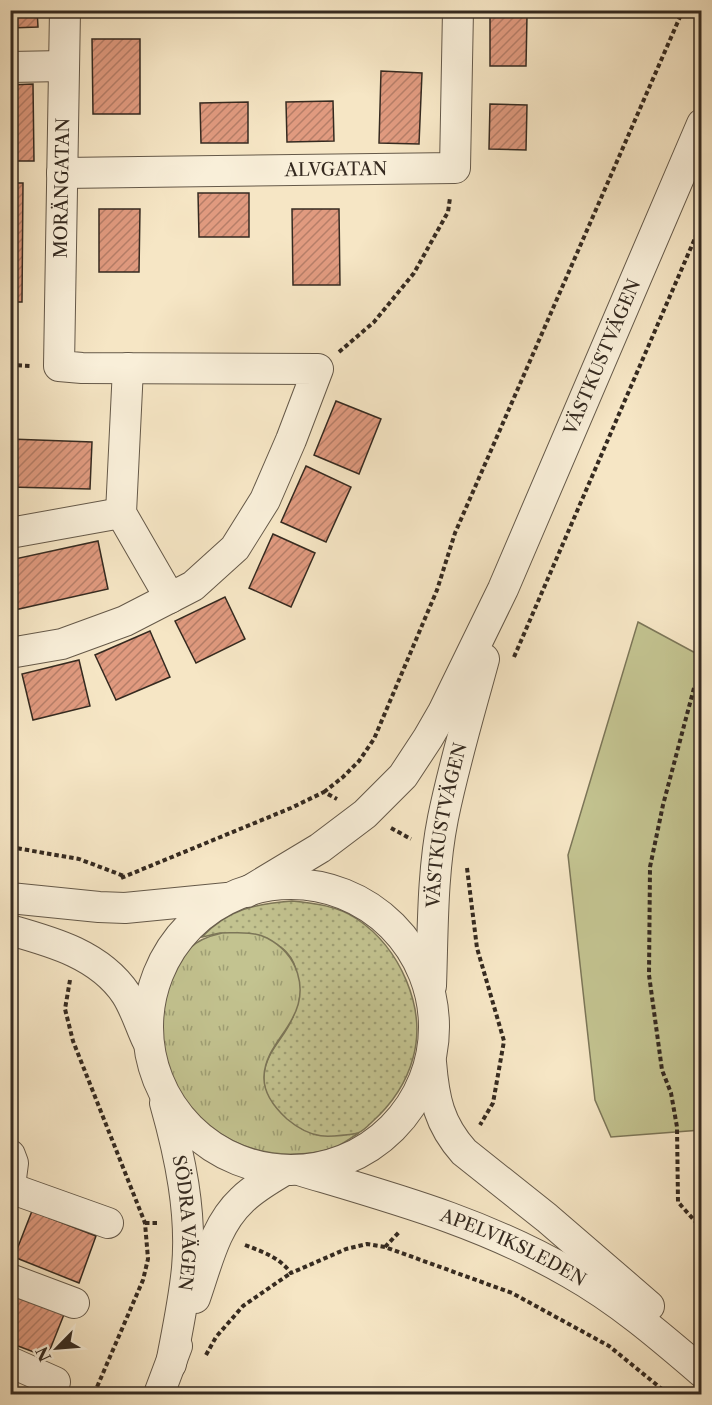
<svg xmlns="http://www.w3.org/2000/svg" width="712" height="1405" font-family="'Libre Caslon Text',serif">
  <defs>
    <pattern id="grass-dots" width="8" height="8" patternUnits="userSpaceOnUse" patternTransform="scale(1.5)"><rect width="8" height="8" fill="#c3c390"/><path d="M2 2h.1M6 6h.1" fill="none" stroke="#9f9f75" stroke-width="1.8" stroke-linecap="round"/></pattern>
    <pattern id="park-tufts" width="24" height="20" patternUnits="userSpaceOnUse" patternTransform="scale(1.5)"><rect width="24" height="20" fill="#c3c390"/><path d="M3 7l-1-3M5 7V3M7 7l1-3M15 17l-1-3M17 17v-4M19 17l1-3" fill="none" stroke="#9f9f75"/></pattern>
    <pattern id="building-hatch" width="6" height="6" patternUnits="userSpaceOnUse" patternTransform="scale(1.5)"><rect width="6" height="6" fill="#e09a7f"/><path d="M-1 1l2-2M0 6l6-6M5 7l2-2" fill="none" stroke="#b67e68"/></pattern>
  </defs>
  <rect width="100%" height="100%" fill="#f6e6c5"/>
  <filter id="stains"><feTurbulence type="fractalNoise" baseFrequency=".00333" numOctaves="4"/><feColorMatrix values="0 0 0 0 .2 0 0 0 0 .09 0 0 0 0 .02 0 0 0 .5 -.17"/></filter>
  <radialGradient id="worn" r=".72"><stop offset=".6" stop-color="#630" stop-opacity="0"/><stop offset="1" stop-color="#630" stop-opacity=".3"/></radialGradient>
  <path fill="url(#grass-dots)" stroke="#7c7658" stroke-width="1.5" d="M292,901C314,903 338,906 357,919C400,948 427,1008 413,1058C406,1084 392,1104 372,1122C368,1126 363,1131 358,1133C347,1137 328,1139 317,1136C293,1130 261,1103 264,1075C266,1051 284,1039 292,1019C299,1005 300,971 291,958C289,955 285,950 282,948C277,944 226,933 220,933C214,934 208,936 202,937C229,909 255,904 292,901Z"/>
  <path fill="url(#park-tufts)" stroke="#7c7658" stroke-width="1.5" d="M222,933C236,933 254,931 267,938C298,954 309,989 292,1019C282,1038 265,1053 264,1076C263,1093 275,1108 287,1119C312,1140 328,1138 359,1133C352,1137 344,1143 336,1147C324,1152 309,1154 296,1154C203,1158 137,1066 172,979C184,951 191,940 222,933Z"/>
  <polygon fill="#c3c390" stroke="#7c7658" stroke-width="1.5" points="638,622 701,656 701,1130 611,1137 595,1100 568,855"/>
  <g fill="url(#building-hatch)" stroke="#352a20" stroke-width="1.5">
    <polygon points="10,10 37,10 38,27 10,28"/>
    <polygon points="490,16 527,16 526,66 490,66"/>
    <polygon points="92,39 140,39 140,114 93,114"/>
    <polygon points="381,71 422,73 419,144 379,143"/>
    <polygon points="33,84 34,161 10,161 10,85"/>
    <polygon points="333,101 334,141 287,142 286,102"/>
    <polygon points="248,102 248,143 201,143 200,103"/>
    <polygon points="490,104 527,105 526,150 489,149"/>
    <polygon points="10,183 23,183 22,302 10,302"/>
    <polygon points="198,193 249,193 249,237 199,237"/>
    <polygon points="99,209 140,209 139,272 99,272"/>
    <polygon points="292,209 339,209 340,285 293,285"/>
    <polygon points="336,401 381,419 359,474 314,455"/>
    <polygon points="10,439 92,442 90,489 10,487"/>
    <polygon points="306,466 351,487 326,542 281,522"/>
    <polygon points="273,534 315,553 291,607 249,588"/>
    <polygon points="98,541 108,589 10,611 10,560"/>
    <polygon points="225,597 245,639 196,663 175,621"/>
    <polygon points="150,631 170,677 116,700 95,655"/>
    <polygon points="79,660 90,706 33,720 22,674"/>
    <polygon points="32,1211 96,1236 79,1283 14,1257"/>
    <polygon points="10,1290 65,1312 47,1357 10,1343"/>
  </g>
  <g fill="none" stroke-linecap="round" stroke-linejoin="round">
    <defs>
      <g id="minor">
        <polyline points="10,67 64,66"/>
        <path id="s1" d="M62,173L455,168L458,10"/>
        <polyline points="128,368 121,513 170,598"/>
        <polyline points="10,533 121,513"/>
        <path id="s2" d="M10,653L62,644L125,621L193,586L235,548L265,500L291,440L318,369L82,368L59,366L65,10"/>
        <circle cx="291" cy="1027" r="143"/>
        <path id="s3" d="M247,892L320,848L365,814L403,776L428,738L443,712L503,589L702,124"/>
        <polyline points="10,898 99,907 125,908 227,898"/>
        <path d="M10,930C53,942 100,955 126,994C135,1008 140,1025 147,1040"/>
        <path id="s4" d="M431,986C433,930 432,873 443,818C454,764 470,711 484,659"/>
        <path d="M431,1062C434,1099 439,1124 464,1152L547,1218L649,1306"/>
        <path id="s5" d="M165,1103C180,1156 192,1213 187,1268C184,1300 177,1332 171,1364"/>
        <polyline points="10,1155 13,1163 10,1186"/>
        <path id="s6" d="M302,1171C396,1199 484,1223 570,1273C618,1300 660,1336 702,1372"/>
        <polyline points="10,1188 108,1223"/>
        <polyline points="10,1279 74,1303"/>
        <path d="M195,1298C207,1264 215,1225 242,1200C254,1188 270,1179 285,1170"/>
        <polyline points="10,1362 55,1382"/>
        <polyline points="159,1394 177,1346"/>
      </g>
    </defs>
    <use href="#minor" stroke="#655949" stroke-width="32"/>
    <g stroke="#352a20" stroke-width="4" stroke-dasharray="4.5 3" stroke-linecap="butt">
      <polyline points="339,352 374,322 414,273 448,212 450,198"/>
      <polyline points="10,365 31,366"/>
      <polyline points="514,657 702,222"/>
      <polyline points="694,688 663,805 650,867 649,975 662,1070 671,1093 677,1127 678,1202 702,1229"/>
      <polyline points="324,792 343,777 359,761 374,739 437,590 455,533 683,10"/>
      <polyline points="391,828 411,839"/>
      <polyline points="10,847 79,859 124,876"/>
      <polyline points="467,868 477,948 504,1041 493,1103 480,1125"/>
      <polyline points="121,878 291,808 324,792 337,799"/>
      <polyline points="70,980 65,1009 73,1041 145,1223 148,1259 143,1280 94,1394"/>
      <polyline points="145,1223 159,1223"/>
      <path d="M245,1245C263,1252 279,1257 291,1273L346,1249L367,1244L385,1247L512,1293L609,1346L668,1394"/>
      <polyline points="385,1247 400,1231"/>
      <polyline points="206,1355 216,1337 243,1306 291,1273"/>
    </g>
    <use href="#minor" stroke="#f9efd9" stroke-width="30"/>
  </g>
  <g text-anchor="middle" stroke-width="4.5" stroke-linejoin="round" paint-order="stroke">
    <g font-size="18" fill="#352a20" stroke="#f9efd9">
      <text dy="6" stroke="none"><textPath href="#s1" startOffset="274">ALVGATAN</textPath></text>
      <text dy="6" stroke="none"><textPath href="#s2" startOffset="888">MORÄNGATAN</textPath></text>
      <text dy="6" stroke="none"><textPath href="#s3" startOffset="660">VÄSTKUSTVÄGEN</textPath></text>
      <text dy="6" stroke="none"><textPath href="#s4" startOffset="162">VÄSTKUSTVÄGEN</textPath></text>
      <text dy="6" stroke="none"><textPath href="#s5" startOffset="122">SÖDRA VÄGEN</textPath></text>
      <text dy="6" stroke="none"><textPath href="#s6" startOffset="225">APELVIKSLEDEN</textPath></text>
    </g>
  </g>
  <rect width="712" height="1405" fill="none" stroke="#f6e6c5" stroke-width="36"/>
  <rect x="12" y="12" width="688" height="1381" fill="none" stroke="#352a20" stroke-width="3"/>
  <rect x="18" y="18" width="676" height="1369" fill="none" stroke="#352a20" stroke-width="1.5"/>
  <g transform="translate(57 1348) rotate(245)" stroke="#f9efd9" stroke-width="4.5" paint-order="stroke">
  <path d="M0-4.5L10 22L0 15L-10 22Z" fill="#352a20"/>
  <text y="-9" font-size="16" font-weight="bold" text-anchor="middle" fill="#352a20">N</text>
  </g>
  <rect width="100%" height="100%" filter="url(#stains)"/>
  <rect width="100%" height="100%" fill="url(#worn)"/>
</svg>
